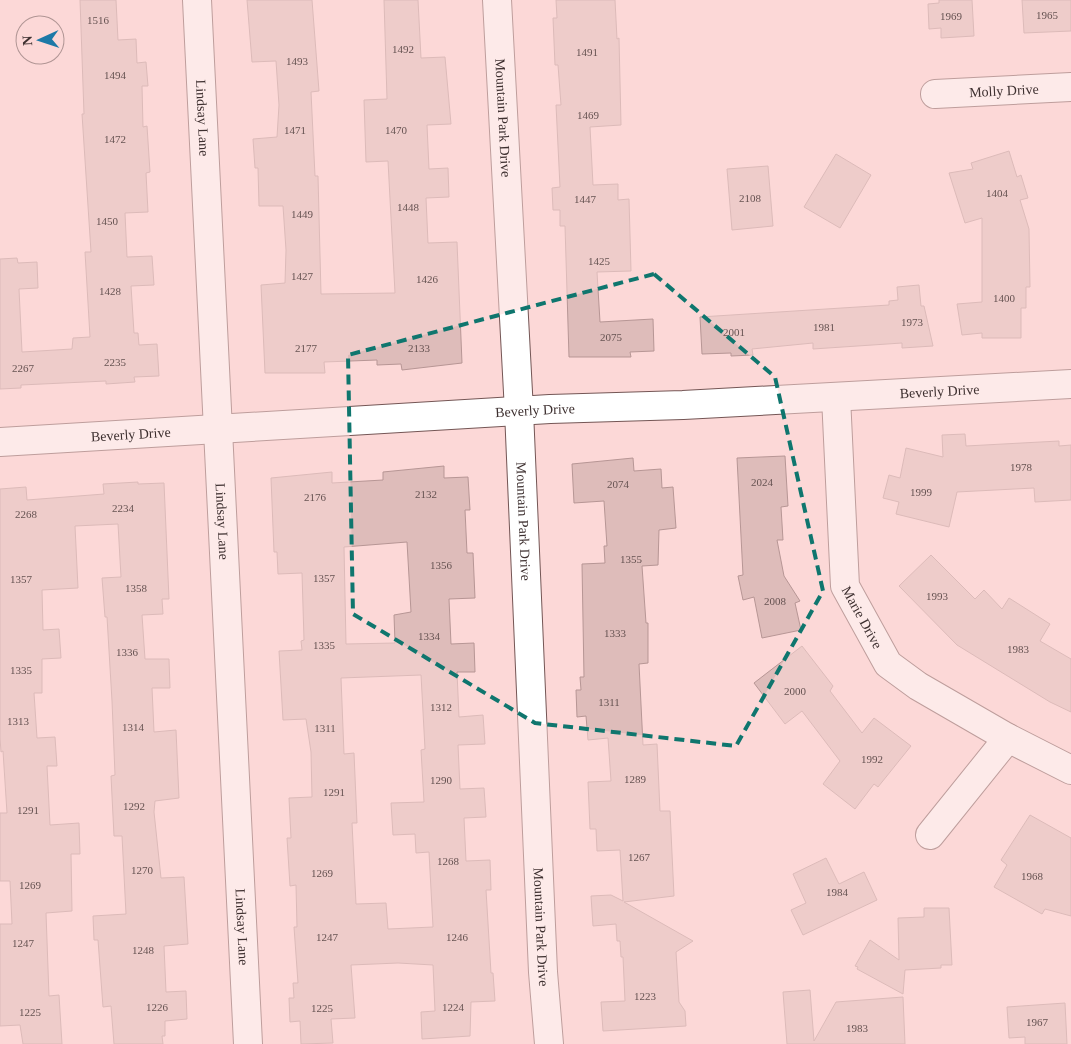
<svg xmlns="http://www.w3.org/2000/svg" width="1071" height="1044" font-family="'Times New Roman',serif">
  <rect width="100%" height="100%" fill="#fcd8d7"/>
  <g fill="#debcba" stroke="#b79695" fill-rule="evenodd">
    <polygon points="80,0 116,0 118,40 136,39 137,63 146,62 148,86 142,86 143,127 147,126 150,172 146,173 148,212 125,213 127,257 152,256 154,285 131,286 134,333 138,333 139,345 157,344 159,376 134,377 135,382 106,384 106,381 21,385 21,388 0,389 0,259 17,258 18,263 37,262 38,288 19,289 22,352 72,349 73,338 90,337 85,252 91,252 82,114 84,114"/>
    <polygon points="247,0 312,0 319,91 311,92 315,176 318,176 321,294 395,293 388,161 366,162 364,100 387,99 384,0 418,0 421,58 445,57 451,124 427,125 429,169 448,168 449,197 426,198 428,243 457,242 462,363 402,370 401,364 377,365 377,360 324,362 325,373 265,373 261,285 285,283 286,250 283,206 259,206 258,168 255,168 253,139 277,137 279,105 276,61 252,62"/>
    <polygon points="556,0 615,0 617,39 619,38 621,125 590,127 593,185 618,184 618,200 629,199 631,271 597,272 600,322 653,319 654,351 630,352 631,357 569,357 565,226 560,226 560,210 553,210 552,188 560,187 556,105 561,105 558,65 555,65 553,18 557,18"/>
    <polygon points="939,0 972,0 974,36 941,38 941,28 929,29 928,4 939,3"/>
    <polygon points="1022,0 1071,0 1071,31 1024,33"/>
    <polygon points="1009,151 1017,177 1021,175 1028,198 1020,200 1029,229 1030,287 1026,287 1026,308 1021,308 1021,338 982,338 982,333 962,335 957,304 982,302 982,218 965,223 949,173 973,169 971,163"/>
    <polygon points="836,154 871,175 840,228 804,207"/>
    <polygon points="768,166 773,226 732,230 727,169"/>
    <polygon points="919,285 921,306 924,306 933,346 902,348 902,343 813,349 813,343 752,349 753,355 731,356 731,353 702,354 700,317 889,305 889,301 898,300 897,287"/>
    <polygon points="965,434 966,446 1059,441 1059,446 1071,445 1071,500 1035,502 1034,488 957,492 949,527 896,514 899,502 883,498 889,475 900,478 906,448 943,457 942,435"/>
    <polygon points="785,456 788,506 781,507 783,540 777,540 784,576 800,601 795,603 801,630 762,638 754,597 743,600 738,576 743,575 737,458"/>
    <polygon points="633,458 634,471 661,469 662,488 673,487 676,528 659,530 658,565 642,566 646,623 648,623 648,663 639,664 643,745 657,744 660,811 670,811 674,896 624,902 693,941 676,952 679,1002 685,1011 686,1026 603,1031 601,1002 625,1001 623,957 621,957 620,941 617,941 616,924 593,926 591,896 611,895 623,901 620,850 597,851 596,829 590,829 588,782 611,781 608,738 588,740 586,716 577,717 576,690 581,690 580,677 584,677 582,564 605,563 604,546 607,546 604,501 574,503 572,464"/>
    <path d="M444,466V478L468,477L470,510H465L467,553H473L475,598L449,599L451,644L474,643L475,672H457L459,717L483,715L485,744L458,745L460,789L484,788L486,817L464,818L466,861L490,860L491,890H486L491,973H493L495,1001L471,1002L470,1036L422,1039L421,1012L435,1011L433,965L398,963L351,965L355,1018L331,1019L333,1043L301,1044L300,1021L290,1022L289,998H294L293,983H298L294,927H297L296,885L290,886L287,838H291L289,798L312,797L311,752L306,719L283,720L279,651L302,650L301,641L304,640L302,573L278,574L277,552H274L271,478L332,472V483L383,480V472ZM407,542L411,612L394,615L395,643L346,644L344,547ZM421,675L425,749L421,750L424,802L391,803L393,835L415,834L416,853L429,852L433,927L388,929L386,903L356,904L352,823H357L354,753L344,754L341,678Z"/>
    <polygon points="138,482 138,484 164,483 169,599 162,599 163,614 142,615 145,659 169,659 170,688 152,688 154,732 176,730 179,798 155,801 154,812 161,878 184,877 188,944 164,946 166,992 186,991 187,1019 165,1021 165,1036 162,1036 163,1044 114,1044 111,1006 103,1007 98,940 94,940 93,916 126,914 122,836 114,836 111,776 115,775 112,701 107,617 105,617 102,578 121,577 118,524 75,526 78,588 42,590 43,630 59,629 61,658 42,659 42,693 34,693 37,738 55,737 57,766 47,766 50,825 79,823 80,854 71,854 72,911 46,913 49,996 59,995 62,1044 23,1044 20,1025 0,1026 0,924 12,924 10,881 0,881 0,813 7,813 3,751 1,752 0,738 0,489 26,487 27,500 104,494 103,484"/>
    <polygon points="931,555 975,599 984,590 1002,609 1009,598 1050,624 1040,641 1071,659 1071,712 1050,702 957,645 899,586"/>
    <polygon points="802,646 833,686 830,691 862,733 874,718 911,746 878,787 874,784 855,809 823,784 840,761 802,711 785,724 754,683"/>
    <polygon points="1030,815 1071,838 1071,916 1045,909 1042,914 994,887 1007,865 1001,860"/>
    <polygon points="826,858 839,884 864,872 877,900 803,935 791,910 806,903 793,874"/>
    <polygon points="924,908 949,908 952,965 941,965 941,968 905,970 903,994 857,969 858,967 855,966 870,940 899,960 898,918 924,917"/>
    <polygon points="810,990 814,1041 836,1002 903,997 905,1044 787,1044 783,992"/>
    <polygon points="1065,1003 1067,1044 1025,1044 1025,1037 1009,1038 1007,1007"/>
  </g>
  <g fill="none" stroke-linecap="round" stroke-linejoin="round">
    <defs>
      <g id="minor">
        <path id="s1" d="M197,0L248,1044"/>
        <path id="s2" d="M497,0L519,411L543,972L549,1044"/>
        <path id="s3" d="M935,94L1071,87"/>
        <path id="s4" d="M836,397L845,586L888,664L918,686L1008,738L1071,770"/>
        <path id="s5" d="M0,442L550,409L683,405L1071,384"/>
        <polyline points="930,835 1008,738"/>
      </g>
    </defs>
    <use href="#minor" stroke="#745655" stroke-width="30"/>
    <use href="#minor" stroke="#fff" stroke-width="28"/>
  </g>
  <path d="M0 0H1071V1044H0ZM654,274L775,377L823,591L736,746L535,723L353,614L348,355Z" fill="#fcd8d7" fill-opacity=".55" fill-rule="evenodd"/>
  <path fill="none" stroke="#0f766e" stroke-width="4" stroke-dasharray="10 6" stroke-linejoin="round" d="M654,274L775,377L823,591L736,746L535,723L353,614L348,355Z"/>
  <g text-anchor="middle" stroke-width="4" stroke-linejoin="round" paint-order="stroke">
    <g font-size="11" fill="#665352">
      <text x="1047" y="19">1965</text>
      <text x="951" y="20">1969</text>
      <text x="98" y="24">1516</text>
      <text x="403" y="53">1492</text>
      <text x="587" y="56">1491</text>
      <text x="297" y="65">1493</text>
      <text x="115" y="79">1494</text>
      <text x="588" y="119">1469</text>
      <text x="295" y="134">1471</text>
      <text x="396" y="134">1470</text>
      <text x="115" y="143">1472</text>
      <text x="997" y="197">1404</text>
      <text x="750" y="202">2108</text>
      <text x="585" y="203">1447</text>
      <text x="408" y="211">1448</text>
      <text x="302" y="218">1449</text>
      <text x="107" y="225">1450</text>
      <text x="599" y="265">1425</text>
      <text x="302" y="280">1427</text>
      <text x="427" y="283">1426</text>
      <text x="110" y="295">1428</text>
      <text x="1004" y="302">1400</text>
      <text x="912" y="326">1973</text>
      <text x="824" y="331">1981</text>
      <text x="734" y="336">2001</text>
      <text x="611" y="341">2075</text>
      <text x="306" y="352">2177</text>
      <text x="419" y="352">2133</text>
      <text x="115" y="366">2235</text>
      <text x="23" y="372">2267</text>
      <text x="1021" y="471">1978</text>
      <text x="762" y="486">2024</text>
      <text x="618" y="488">2074</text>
      <text x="921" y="496">1999</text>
      <text x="426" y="498">2132</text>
      <text x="315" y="501">2176</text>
      <text x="123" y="512">2234</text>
      <text x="26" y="518">2268</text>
      <text x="631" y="563">1355</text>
      <text x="441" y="569">1356</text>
      <text x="324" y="582">1357</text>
      <text x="21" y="583">1357</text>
      <text x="136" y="592">1358</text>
      <text x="937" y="600">1993</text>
      <text x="775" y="605">2008</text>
      <text x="615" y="637">1333</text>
      <text x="429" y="640">1334</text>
      <text x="324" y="649">1335</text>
      <text x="1018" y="653">1983</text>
      <text x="127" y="656">1336</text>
      <text x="21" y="674">1335</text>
      <text x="795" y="695">2000</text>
      <text x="609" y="706">1311</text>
      <text x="441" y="711">1312</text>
      <text x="18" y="725">1313</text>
      <text x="133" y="731">1314</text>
      <text x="325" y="732">1311</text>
      <text x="872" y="763">1992</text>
      <text x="635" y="783">1289</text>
      <text x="441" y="784">1290</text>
      <text x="334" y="796">1291</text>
      <text x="134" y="810">1292</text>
      <text x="28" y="814">1291</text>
      <text x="639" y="861">1267</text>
      <text x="448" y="865">1268</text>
      <text x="142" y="874">1270</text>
      <text x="322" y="877">1269</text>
      <text x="1032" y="880">1968</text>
      <text x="30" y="889">1269</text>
      <text x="837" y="896">1984</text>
      <text x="327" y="941">1247</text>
      <text x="457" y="941">1246</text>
      <text x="23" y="947">1247</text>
      <text x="143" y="954">1248</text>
      <text x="645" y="1000">1223</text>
      <text x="157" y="1011">1226</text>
      <text x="453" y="1011">1224</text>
      <text x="322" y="1012">1225</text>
      <text x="30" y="1016">1225</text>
      <text x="1037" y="1026">1967</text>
      <text x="857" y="1032">1983</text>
    </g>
    <g font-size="14" fill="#3e3030" stroke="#fcd8d7">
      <text dy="5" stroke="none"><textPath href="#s3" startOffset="69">Molly Drive</textPath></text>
      <text dy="5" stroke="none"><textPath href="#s1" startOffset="118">Lindsay Lane</textPath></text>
      <text dy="5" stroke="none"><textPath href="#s2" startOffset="118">Mountain Park Drive</textPath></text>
      <text dy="5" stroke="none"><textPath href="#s5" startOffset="941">Beverly Drive</textPath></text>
      <text dy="5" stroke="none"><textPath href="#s5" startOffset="536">Beverly Drive</textPath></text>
      <text dy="5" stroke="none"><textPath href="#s5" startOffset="131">Beverly Drive</textPath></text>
      <text dy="5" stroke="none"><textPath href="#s1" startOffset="522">Lindsay Lane</textPath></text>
      <text dy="5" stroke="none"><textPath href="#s2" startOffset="522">Mountain Park Drive</textPath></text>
      <text dy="5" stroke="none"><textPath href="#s4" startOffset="225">Marie Drive</textPath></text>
      <text dy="5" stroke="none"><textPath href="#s1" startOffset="928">Lindsay Lane</textPath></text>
      <text dy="5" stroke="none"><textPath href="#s2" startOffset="928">Mountain Park Drive</textPath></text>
    </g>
  </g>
  <g transform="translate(40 40) rotate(267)"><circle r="24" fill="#fcd8d7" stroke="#b09594"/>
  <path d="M0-4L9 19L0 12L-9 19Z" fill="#1d79a7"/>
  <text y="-8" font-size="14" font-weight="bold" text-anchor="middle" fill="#3e3030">N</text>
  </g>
</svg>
